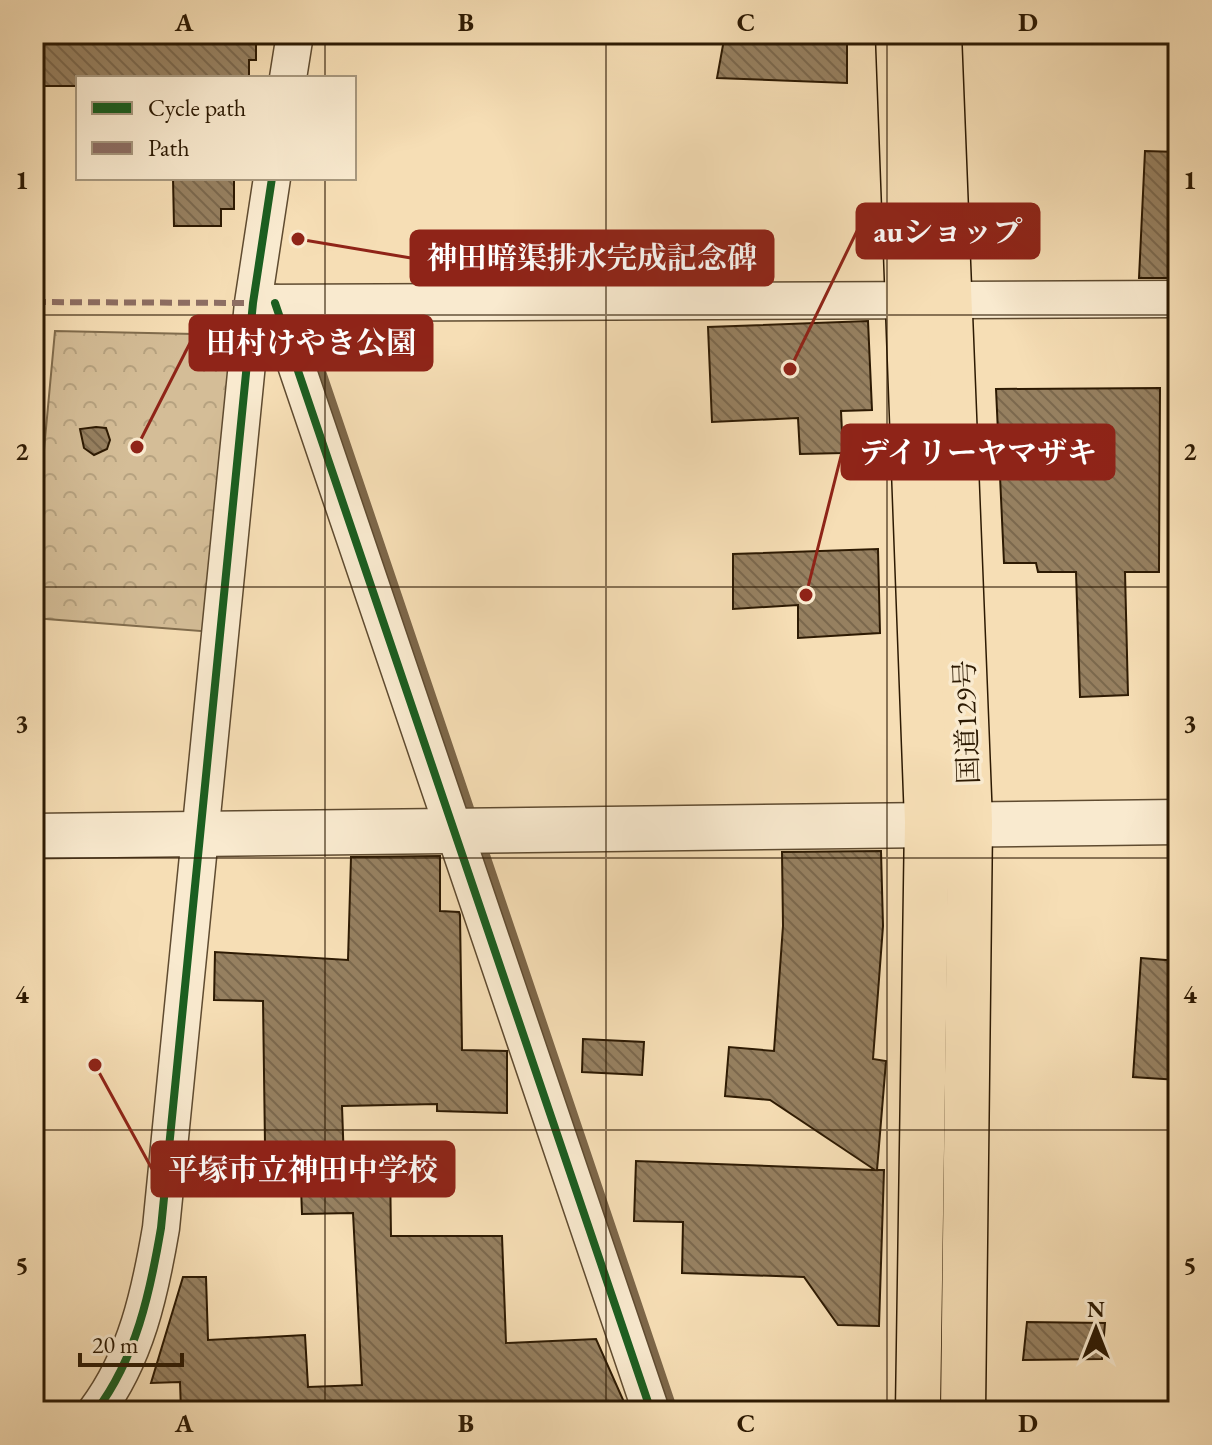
<svg xmlns="http://www.w3.org/2000/svg" width="1212" height="1445" font-family="'EB Garamond','Noto Serif JP',serif">
  <defs>
    <pattern id="park-crowns" width="20" height="18" patternUnits="userSpaceOnUse" patternTransform="scale(2)"><rect width="20" height="18" fill="#d4bd97"/><path d="M2 6a3 3 0 1 1 6 0M12 15a3 3 0 1 1 6 0" fill="none" stroke="#b6a280"/></pattern>
    <pattern id="building-back-hatch" width="6" height="6" patternUnits="userSpaceOnUse" patternTransform="scale(2)"><rect width="6" height="6" fill="#968060"/><path d="M-1 5l2 2M0 0l6 6M5-1l2 2" fill="none" stroke="#7b684d"/></pattern>
  </defs>
  <rect width="100%" height="100%" fill="#f6deb5"/>
  <filter id="stains"><feTurbulence type="fractalNoise" baseFrequency=".0025" numOctaves="4"/><feColorMatrix values="0 0 0 0 .2 0 0 0 0 .09 0 0 0 0 .02 0 0 0 .5 -.17"/></filter>
  <radialGradient id="worn" r=".72"><stop offset=".6" stop-color="#630" stop-opacity="0"/><stop offset="1" stop-color="#630" stop-opacity=".3"/></radialGradient>
  <polygon fill="url(#park-crowns)" stroke="#806c4d" stroke-width="2" points="55,331 240,335 213,632 34,618 34,558"/>
  <g fill="none" stroke-linecap="round" stroke-linejoin="round">
    <g stroke="#7d6749" stroke-width="10">
      <polyline points="312,345 473,820"/>
      <polyline points="481,843 673,1411"/>
    </g>
  </g>
  <g fill="url(#building-back-hatch)" stroke="#2d1a03" stroke-width="2">
    <polygon points="34,34 256,34 256,60 249,60 249,78 78,78 78,86 34,86"/>
    <polygon points="725,34 847,34 847,83 717,78"/>
    <polygon points="1145,151 1178,152 1178,278 1139,278"/>
    <polygon points="173,178 234,178 234,209 221,209 221,226 174,226"/>
    <polygon points="868,321 872,410 841,411 843,453 800,454 798,418 712,422 708,327"/>
    <polygon points="1160,388 1159,572 1125,572 1128,695 1080,697 1076,572 1038,572 1036,563 1004,563 996,389"/>
    <polygon points="96,427 106,428 110,440 107,449 94,455 84,448 80,429"/>
    <polygon points="878,549 880,633 798,638 798,605 733,609 733,554"/>
    <polygon points="881,851 883,926 873,1059 886,1061 877,1170 884,1170 879,1326 838,1325 804,1277 682,1273 683,1222 634,1221 636,1161 875,1170 770,1100 725,1096 729,1047 774,1051 783,926 782,852"/>
    <polygon points="440,856 440,911 459,912 460,915 462,1050 507,1051 507,1113 437,1111 437,1104 342,1106 344,1163 390,1163 391,1236 502,1236 506,1343 596,1339 628,1411 181,1411 180,1382 151,1383 183,1277 206,1277 208,1340 305,1335 308,1387 362,1385 353,1213 302,1214 301,1187 199,1192 198,1155 247,1153 247,1144 265,1144 263,1001 214,1000 215,952 348,960 351,857"/>
    <polygon points="1141,958 1178,961 1178,1080 1133,1077"/>
    <polygon points="583,1039 644,1042 642,1075 582,1072"/>
    <polygon points="1027,1322 1105,1323 1102,1359 1023,1360"/>
  </g>
  <g fill="none" stroke-linecap="round" stroke-linejoin="round">
    <defs>
      <g id="minor">
        <polyline points="288,78 295,34"/>
        <polyline points="254,303 1178,299"/>
        <polyline points="275,303 651,1411"/>
        <path d="M96,1411C136,1358 150,1293 161,1228L253,303L272,178"/>
      </g>
      <polyline id="tertiary" points="34,836 1178,822"/>
      <g id="trunk">
        <polyline points="898,34 927,822 918,1411"/>
        <polyline points="939,34 970,822 963,1411"/>
      </g>
    </defs>
    <use href="#minor" stroke="#5f4b30" stroke-width="39"/>
    <use href="#tertiary" stroke="#5f4b30" stroke-width="47"/>
    <use href="#trunk" stroke="#2d1a03" stroke-width="47"/>
    <use href="#minor" stroke="#f9eacf" stroke-width="36"/>
    <use href="#tertiary" stroke="#f9eacf" stroke-width="44"/>
    <use href="#trunk" stroke="#f6deb5" stroke-width="44"/>
    <polyline stroke="#8d6e63" stroke-width="6" stroke-dasharray="12 6" stroke-linecap="butt" points="34,302 253,303"/>
    <defs>
      <g id="cycleway">
        <polyline points="275,303 651,1411"/>
        <path d="M96,1411C136,1358 150,1293 161,1228L253,303L272,178"/>
      </g>
    </defs>
    <use href="#cycleway" stroke="#f9eacf" stroke-width="13"/>
    <use href="#cycleway" stroke="#1b5e20" stroke-width="8"/>
  </g>
  <path fill="none" stroke="#2d1a03" stroke-width="2" stroke-opacity="0.55" d="M325,34V78M606,34V1411M887,34V1411M325,178V1411M34,315H1178M34,587H1178M34,858H1178M34,1130H1178"/>
  <g text-anchor="middle" stroke-width="7" stroke-linejoin="round" paint-order="stroke">
    <g font-size="28" fill="#2d1a03" stroke="#f9eacf">
      <text transform="translate(966 722) rotate(-92)" y="10">国道129号</text>
    </g>
  </g>
  <path fill="none" stroke="#8f2418" stroke-width="3" d="M790 369L857 231M298 239L411 258M137 447L190 343M806 595L842 452M95 1065L152 1169"/>
  <g fill="#8f2418" stroke="#f9eacf" stroke-width="3">
    <circle cx="790" cy="369" r="8"/>
    <circle cx="298" cy="239" r="8"/>
    <circle cx="137" cy="447" r="8"/>
    <circle cx="806" cy="595" r="8"/>
    <circle cx="95" cy="1065" r="8"/>
  </g>
  <g fill="#8f2418" stroke="#8f2418" stroke-width="3">
    <rect x="857" y="204" width="182" height="54" rx="8"/>
    <rect x="411" y="231" width="362" height="54" rx="8"/>
    <rect x="190" y="316" width="242" height="54" rx="8"/>
    <rect x="842" y="425" width="272" height="54" rx="8"/>
    <rect x="152" y="1142" width="302" height="54" rx="8"/>
  </g>
  <g font-size="30" text-anchor="middle" font-weight="bold" fill="#fff">
    <text x="948" y="242">auショップ</text>
    <text x="592" y="268">神田暗渠排水完成記念碑</text>
    <text x="311" y="353">田村けやき公園</text>
    <text x="978" y="463">デイリーヤマザキ</text>
    <text x="303" y="1180">平塚市立神田中学校</text>
  </g>
  <rect width="1212" height="1445" fill="none" stroke="#f6deb5" stroke-width="88"/>
  <rect x="76" y="76" width="280" height="104" fill="#f9eacf" stroke="#a7977d" stroke-width="2"/>
  <rect x="92" y="102" width="40" height="12" fill="#1b5e20" stroke="#a7977d" stroke-width="2"/>
  <text x="148" y="116" font-size="24" fill="#2d1a03">Cycle path</text>
  <rect x="92" y="142" width="40" height="12" fill="#8d6e63" stroke="#a7977d" stroke-width="2"/>
  <text x="148" y="156" font-size="24" fill="#2d1a03">Path</text>
  <g transform="translate(1096 1329)" stroke="#f9eacf" stroke-width="6" paint-order="stroke">
  <path d="M0-6L14 30L0 20L-14 30Z" fill="#2d1a03"/>
  <text y="-12" font-size="22" font-weight="bold" text-anchor="middle" fill="#2d1a03">N</text>
  </g>
  <path d="M80 1353v12h102v-12" fill="none" stroke="#2d1a03" stroke-width="4"/>
  <text x="92" y="1353" font-size="24" fill="#2d1a03" stroke="#f9eacf" stroke-width="6" paint-order="stroke">20 m</text>
  <rect x="44" y="44" width="1124" height="1357" fill="none" stroke="#2d1a03" stroke-width="3"/>
  <g font-size="26" text-anchor="middle" font-weight="bold" fill="#2d1a03">
    <text x="184" y="31">A</text>
    <text x="466" y="31">B</text>
    <text x="746" y="31">C</text>
    <text x="1028" y="31">D</text>
    <text x="22" y="189">1</text>
    <text x="1190" y="189">1</text>
    <text x="22" y="460">2</text>
    <text x="1190" y="460">2</text>
    <text x="22" y="732">3</text>
    <text x="1190" y="732">3</text>
    <text x="22" y="1003">4</text>
    <text x="1190" y="1003">4</text>
    <text x="22" y="1274">5</text>
    <text x="1190" y="1274">5</text>
    <text x="184" y="1432">A</text>
    <text x="466" y="1432">B</text>
    <text x="746" y="1432">C</text>
    <text x="1028" y="1432">D</text>
  </g>
  <rect width="100%" height="100%" filter="url(#stains)"/>
  <rect width="100%" height="100%" fill="url(#worn)"/>
</svg>
